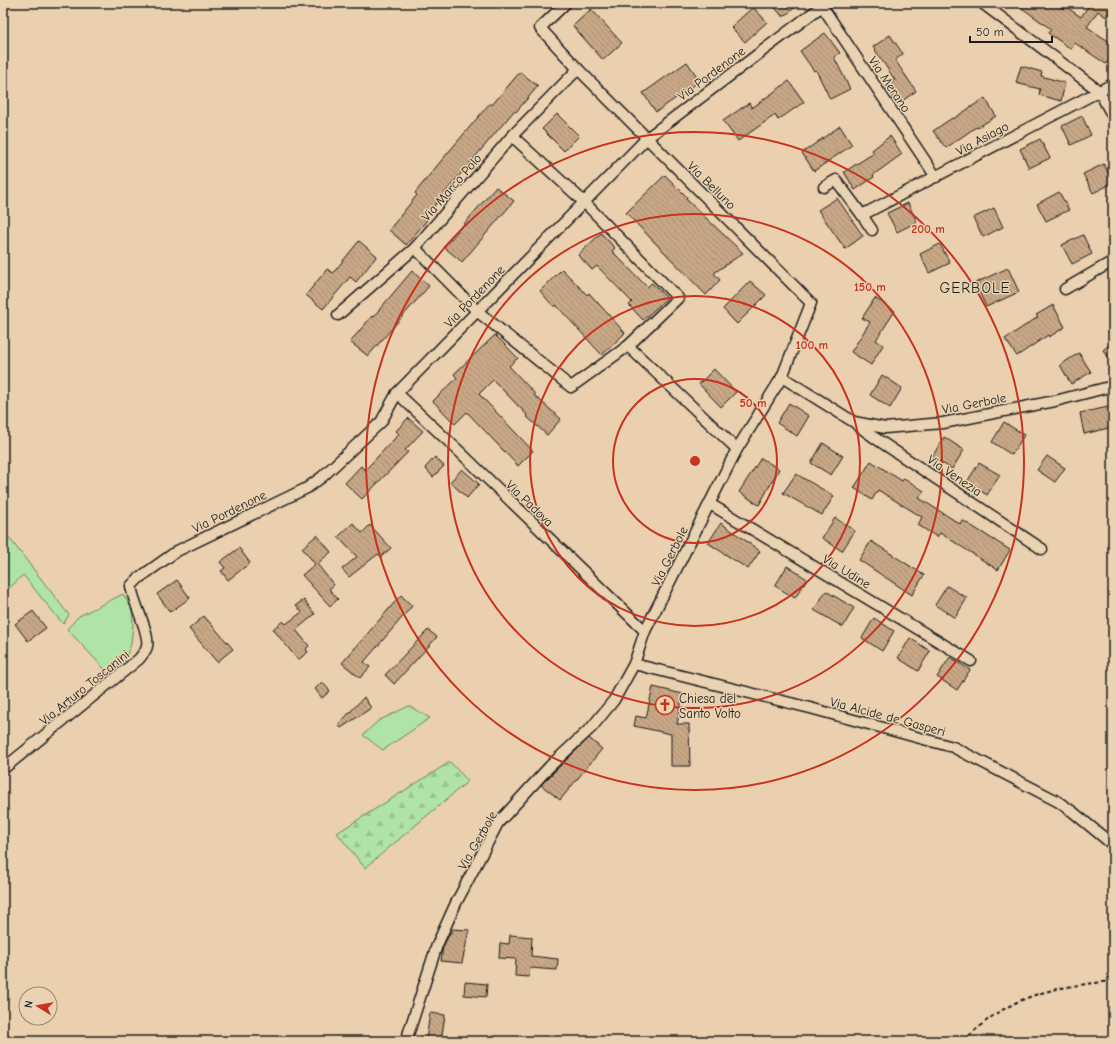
<svg xmlns="http://www.w3.org/2000/svg" width="1116" height="1044" font-family="'Comic Neue',sans-serif">
  <defs>
    <pattern id="forest-firs" width="22" height="20" patternUnits="userSpaceOnUse"><rect width="22" height="20" fill="#b0e4a6"/><path d="M5 1l3.5 6h-7zM16 11l3.5 6h-7z" fill="#97c38e"/></pattern>
    <pattern id="building-back-hatch" width="6" height="6" patternUnits="userSpaceOnUse"><rect width="6" height="6" fill="#c8a786"/><path d="M-1 5l2 2M0 0l6 6M5-1l2 2" fill="none" stroke="#ab8f73"/></pattern>
  </defs>
  <rect width="100%" height="100%" fill="#ead0ae"/>
  <filter id="ink" filterUnits="userSpaceOnUse"><feTurbulence type="fractalNoise" baseFrequency=".025" numOctaves="2"/><feDisplacementMap in="SourceGraphic" scale="8" xChannelSelector="R" yChannelSelector="G"/><feConvolveMatrix kernelMatrix="1 2 1 2 8 2 1 2 1" color-interpolation-filters="sRGB"/></filter>
  <g filter="url(#ink)">
    <g fill="#b0e4a6" stroke="#668061">
      <polygon points="3,530 69,615 63,624 23,575 3,594"/>
      <polygon points="123,594 132,609 133,624 131,644 125,660 109,674 67,629 79,616"/>
      <polygon points="409,706 430,718 383,750 363,735 378,721"/>
    </g>
    <polygon fill="url(#forest-firs)" stroke="#668061" points="450,762 468,781 365,868 337,833"/>
    <g fill="url(#building-back-hatch)" stroke="#1c1c1c">
      <polygon points="771,3 800,3 785,16 782,16"/>
      <polygon points="1015,3 1055,3 1064,9 1066,7 1081,17 1089,5 1086,3 1113,3 1113,6 1106,17 1098,11 1087,27 1113,44 1113,54 1106,64 1075,43 1071,49 1048,33 1051,29"/>
      <polygon points="753,7 767,22 745,42 731,27"/>
      <polygon points="591,9 622,43 603,60 573,26"/>
      <polygon points="825,33 840,53 834,57 850,89 830,99 816,70 814,71 800,51"/>
      <polygon points="890,35 903,54 895,60 916,91 898,104 885,87 895,80 873,47"/>
      <polygon points="687,62 700,81 656,112 643,93"/>
      <polygon points="1021,66 1042,72 1041,76 1065,83 1061,101 1039,95 1040,89 1016,83"/>
      <polygon points="520,72 538,86 516,112 514,111 459,176 425,217 428,219 406,245 389,230 417,195 415,193 436,167 490,103 492,105"/>
      <polygon points="789,81 804,102 778,120 775,115 738,141 723,121 749,103 752,108"/>
      <polygon points="985,98 996,116 977,128 976,127 946,148 933,131 952,118 953,119"/>
      <polygon points="557,114 579,136 564,151 542,129"/>
      <polygon points="1082,116 1091,135 1071,145 1062,126"/>
      <polygon points="840,126 852,145 814,171 802,153"/>
      <polygon points="890,136 902,154 873,175 874,177 855,190 844,172 874,153 872,150"/>
      <polygon points="1040,139 1050,158 1029,168 1020,149"/>
      <polygon points="1104,164 1113,183 1093,193 1083,174"/>
      <polygon points="665,175 687,197 686,199 743,253 714,273 720,280 706,295 626,213"/>
      <polygon points="496,187 514,201 462,262 444,247"/>
      <polygon points="1059,192 1069,210 1046,221 1037,204"/>
      <polygon points="837,198 863,236 845,249 818,210"/>
      <polygon points="908,203 917,222 897,232 887,213"/>
      <polygon points="994,208 1003,227 983,237 973,218"/>
      <polygon points="601,233 615,248 612,251 647,287 652,283 667,298 643,320 629,305 632,302 597,266 592,270 578,255"/>
      <polygon points="1083,235 1092,254 1072,264 1062,245"/>
      <polygon points="359,241 377,256 356,282 350,277 323,309 306,295 327,269 333,273"/>
      <polygon points="940,244 950,263 929,273 920,254"/>
      <polygon points="1008,268 1019,292 986,307 975,283"/>
      <polygon points="562,269 587,295 589,293 625,333 602,355 556,305 554,307 540,291"/>
      <polygon points="412,271 429,286 368,356 350,342 372,316 373,317"/>
      <polygon points="750,281 766,295 737,324 723,309"/>
      <polygon points="875,298 895,311 876,340 883,345 871,365 851,352 870,322 862,318"/>
      <polygon points="1053,305 1065,327 1049,337 1048,335 1017,356 1005,339 1038,317 1036,315"/>
      <polygon points="495,335 518,358 509,366 535,394 534,395 561,419 547,435 526,416 527,415 493,380 479,394 533,451 518,466 467,412 455,424 433,401 457,378 454,374"/>
      <polygon points="1113,342 1113,363 1103,350"/>
      <polygon points="1079,353 1091,372 1071,384 1060,365"/>
      <polygon points="714,369 736,392 721,407 699,384"/>
      <polygon points="882,375 902,388 890,408 870,395"/>
      <polygon points="789,403 809,416 797,436 777,423"/>
      <polygon points="1113,406 1113,427 1084,434 1080,413"/>
      <polygon points="408,418 423,431 405,450 408,452 362,499 345,483 361,466 365,470 399,434 396,431"/>
      <polygon points="1004,422 1024,435 1012,455 992,442"/>
      <polygon points="944,437 964,450 952,469 932,457"/>
      <polygon points="823,443 843,456 831,475 811,463"/>
      <polygon points="1047,456 1065,468 1055,482 1037,470"/>
      <polygon points="435,457 444,466 433,477 425,468"/>
      <polygon points="761,458 779,469 759,505 739,492"/>
      <polygon points="871,461 902,481 904,478 924,491 919,498 960,524 962,520 1010,550 998,570 940,533 937,537 918,525 922,517 878,490 872,500 854,488"/>
      <polygon points="979,463 1000,475 987,495 967,482"/>
      <polygon points="462,469 479,484 467,498 450,482"/>
      <polygon points="796,474 834,496 822,515 783,493"/>
      <polygon points="835,518 855,531 842,551 822,538"/>
      <polygon points="353,523 362,533 370,525 391,548 381,557 378,554 349,577 342,569 357,557 338,537"/>
      <polygon points="721,523 760,551 748,569 708,543"/>
      <polygon points="317,535 331,552 317,564 334,585 329,589 338,599 330,606 302,575 315,564 302,548"/>
      <polygon points="871,541 924,575 912,595 859,560"/>
      <polygon points="239,548 250,563 228,580 221,571 225,568 220,562"/>
      <polygon points="787,566 807,579 795,598 775,586"/>
      <polygon points="177,580 190,598 170,612 157,594"/>
      <polygon points="947,586 967,598 955,618 935,605"/>
      <polygon points="826,591 854,608 843,627 814,610"/>
      <polygon points="401,595 412,606 364,662 370,667 360,678 342,663"/>
      <polygon points="304,600 315,614 296,630 309,646 306,649 308,652 298,660 273,629 283,621 286,624 302,612 296,605"/>
      <polygon points="33,611 46,628 28,641 15,624"/>
      <polygon points="204,616 233,649 217,662 189,629"/>
      <polygon points="874,618 894,631 882,651 862,638"/>
      <polygon points="428,630 437,637 394,684 385,675"/>
      <polygon points="910,638 930,651 918,671 898,658"/>
      <polygon points="950,657 970,670 957,690 937,677"/>
      <polygon points="322,682 330,691 322,698 315,689"/>
      <polygon points="653,687 683,694 677,724 689,724 690,766 671,766 671,734 634,726 636,716 646,718"/>
      <polygon points="364,697 371,708 341,728 338,725"/>
      <polygon points="589,738 602,749 560,800 541,785 555,771"/>
      <polygon points="452,929 469,930 462,963 441,961 443,947 450,933 451,933"/>
      <polygon points="510,935 532,937 531,956 558,959 557,970 530,968 529,977 515,976 516,959 499,958 500,943 509,944"/>
      <polygon points="465,982 487,984 486,997 464,995"/>
      <polygon points="430,1013 445,1015 441,1041 426,1040"/>
    </g>
    <g fill="none" stroke-linecap="round" stroke-linejoin="round">
      <defs>
        <g id="minor">
          <polyline points="982,3 1099,91 1113,117"/>
          <polyline points="822,6 936,177"/>
          <polyline points="512,136 584,202 678,298 628,346 737,449"/>
          <polyline points="824,187 836,180 862,215"/>
          <polyline points="872,230 862,215 1113,84"/>
          <polyline points="415,248 477,311 571,387 628,346"/>
          <polyline points="1065,289 1113,261"/>
          <polyline points="338,315 415,248 512,136 578,69"/>
          <polyline points="782,377 854,422 885,428 943,423 1055,401 1113,386"/>
          <polyline points="397,393 461,453 645,631"/>
          <polyline points="857,425 875,438 1042,549"/>
          <polyline points="710,504 971,661"/>
          <polyline points="634,664 810,708 953,747 1057,801 1073,812 1113,845"/>
          <path d="M3,769L139,659C142,655 147,650 147,646C150,632 133,603 131,586L139,578L177,551L307,488L322,477L381,422L397,393L647,138L826,3"/>
          <polyline points="406,1041 437,945 456,903 498,823 550,766 592,727 614,700 634,664 645,631 737,449 782,377 811,303 578,69 540,28 566,3"/>
        </g>
      </defs>
      <use href="#minor" stroke="#1c1c1c" stroke-width="13"/>
      <path stroke="#1c1c1c" stroke-width="2" stroke-dasharray="4 3" stroke-linecap="butt" d="M964,1041C1008,995 1052,987 1113,981"/>
      <use href="#minor" stroke="#e9d3b2" stroke-width="10"/>
    </g>
  </g>
  <g fill="none" stroke="#c8321e" stroke-width="2">
    <circle cx="695" cy="461" r="82"/>
    <circle cx="695" cy="461" r="165"/>
    <circle cx="695" cy="461" r="247"/>
    <circle cx="695" cy="461" r="329"/>
  </g>
  <defs>
    <symbol id="church-ring" viewBox="-11 -11 22 22"><circle r="9.5" fill="#e9d3b2" stroke="#c8321e" stroke-width="1.5"/><path d="M-1.2-6h2.4v3.5h3.3v2.4h-3.3V6h-2.4V-.1h-3.3v-2.4h3.3Z" fill="#c8321e"/></symbol>
  </defs>
  <g fill-rule="evenodd">
    <use href="#church-ring" x="654" y="694" width="22" height="22"/>
  </g>
  <g text-anchor="middle" stroke-width="3" stroke-linejoin="round" paint-order="stroke">
    <g font-size="13" fill="#1c1c1c" stroke="#e9d3b2">
      <text transform="translate(711 73) rotate(-37)" y="5">Via Pordenone</text>
      <text transform="translate(890 84) rotate(56)" y="5">Via Merano</text>
      <text transform="translate(982 138) rotate(-28)" y="5">Via Asiago</text>
      <text transform="translate(712 185) rotate(45)" y="5">Via Belluno</text>
      <text transform="translate(451 187) rotate(-49)" y="5">Via Marco Polo</text>
      <text transform="translate(474 296) rotate(-46)" y="5">Via Pordenone</text>
      <text transform="translate(974 403) rotate(-11)" y="5">Via Gerbole</text>
      <text transform="translate(955 475) rotate(34)" y="5">Via Venezia</text>
      <text transform="translate(530 503) rotate(44)" y="5">Via Padova</text>
      <text transform="translate(229 511) rotate(-26)" y="5">Via Pordenone</text>
      <text transform="translate(669 556) rotate(-63)" y="5">Via Gerbole</text>
      <text transform="translate(847 571) rotate(31)" y="5">Via Udine</text>
      <text transform="translate(84 687) rotate(-39)" y="5">Via Arturo Toscanini</text>
      <text transform="translate(888 716) rotate(15)" y="5">Via Alcide de Gasperi</text>
      <text transform="translate(477 840) rotate(-60)" y="5">Via Gerbole</text>
    </g>
    <g font-size="13" fill="#1c1c1c" stroke="#e9d3b2" text-anchor="start">
      <text x="679" y="703">Chiesa del<tspan x="679" dy="15">Santo Volto</tspan></text>
    </g>
    <g font-size="15" letter-spacing="1" fill="#1c1c1c" stroke="#e9d3b2">
      <text x="975" y="293">GERBOLE</text>
    </g>
  </g>
  <circle cx="695" cy="461" r="6" fill="#c8321e" stroke="#e9d3b2" stroke-width="2"/>
  <g font-size="12" text-anchor="middle" font-weight="bold" fill="#c8321e" stroke="#e9d3b2" stroke-width="3" stroke-linejoin="round" paint-order="stroke">
    <text x="928" y="233">200 m</text>
    <text x="870" y="291">150 m</text>
    <text x="812" y="349">100 m</text>
    <text x="753" y="407">50 m</text>
  </g>
  <rect width="1116" height="1044" fill="none" stroke="#e9d3b2" stroke-width="16"/>
  <rect x="8" y="8" width="1100" height="1028" fill="none" stroke="#1c1c1c" stroke-width="1.5" filter="url(#ink)"/>
  <g transform="translate(38 1006) rotate(281)"><circle r="19" fill="#e9d3b2" stroke="#978a76"/>
  <path d="M0-3L7 15L0 10L-7 15Z" fill="#c8321e"/>
  <text y="-6" font-size="11" font-weight="bold" text-anchor="middle" fill="#1c1c1c">N</text>
  </g>
  <path d="M970 36v6h82v-6" fill="none" stroke="#1c1c1c" stroke-width="2"/>
  <text x="976" y="36" font-size="12" fill="#1c1c1c" stroke="#e9d3b2" stroke-width="3" paint-order="stroke">50 m</text>
</svg>
